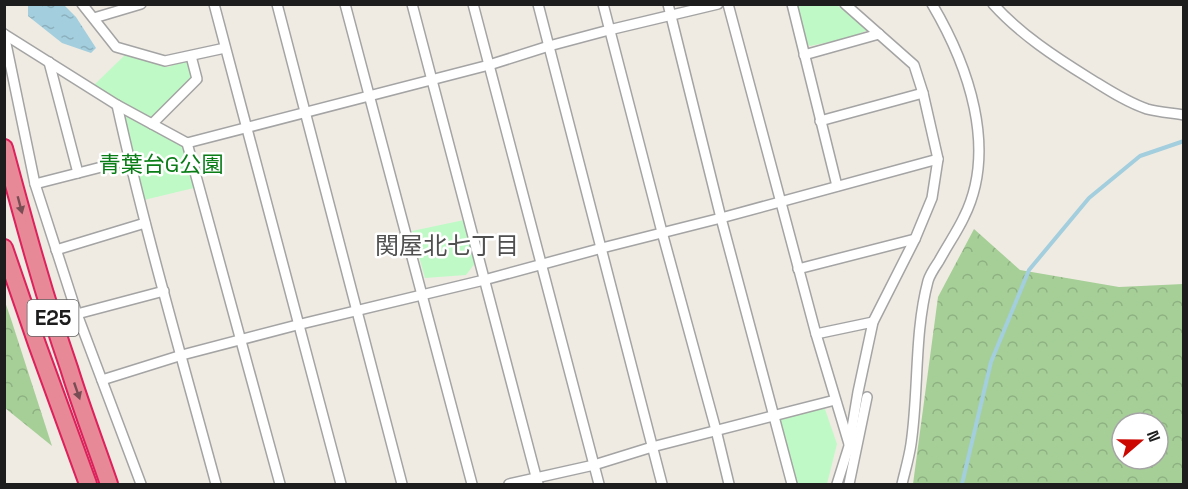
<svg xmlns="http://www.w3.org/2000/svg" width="1188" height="489" font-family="'Space Grotesk','Noto Sans JP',sans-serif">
  <defs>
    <pattern id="forest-crowns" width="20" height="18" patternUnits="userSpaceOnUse" patternTransform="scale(1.5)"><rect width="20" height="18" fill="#a6cf97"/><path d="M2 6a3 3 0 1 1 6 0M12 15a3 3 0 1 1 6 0" fill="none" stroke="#8eb182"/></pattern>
    <pattern id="water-ripples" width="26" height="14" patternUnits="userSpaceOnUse" patternTransform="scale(1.5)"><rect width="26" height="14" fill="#a3cedd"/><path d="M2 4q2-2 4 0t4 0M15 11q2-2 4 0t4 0" fill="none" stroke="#8cb0bd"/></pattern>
  </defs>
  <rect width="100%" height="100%" fill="#efebe3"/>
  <g fill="url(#forest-crowns)" fill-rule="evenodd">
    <path d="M974,229L1020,270L1119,287L1183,284V484H913L938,297ZM1122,423H1158V459H1122Z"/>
    <polygon points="4,299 11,319 52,446 5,408"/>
  </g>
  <g fill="#bffac6">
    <polygon points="795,5 837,5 868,30 849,38 810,46 803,41"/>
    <polygon points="126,54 168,67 188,60 193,79 151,120 93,86"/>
    <polygon points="122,111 183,145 194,188 144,200"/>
    <polygon points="464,220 476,262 466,275 425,278 412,231"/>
    <polygon points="822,405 825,409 837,444 827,484 795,484 778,417"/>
  </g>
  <polygon fill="url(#water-ripples)" points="28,5 64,5 76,17 96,48 91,53 62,43 28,16"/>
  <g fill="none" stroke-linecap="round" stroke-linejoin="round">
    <polyline stroke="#a3cedd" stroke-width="4" points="962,484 991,362 1029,270 1089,198 1140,156 1184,141"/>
    <defs>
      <g id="minor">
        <polyline points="82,4 116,47 165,61 225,48"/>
        <polyline points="214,4 341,484"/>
        <polyline points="277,4 402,484"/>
        <polyline points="345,4 472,484"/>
        <polyline points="412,4 538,484"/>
        <polyline points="473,4 599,484"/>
        <polyline points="538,4 662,484"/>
        <polyline points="603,4 662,232 716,430 729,484"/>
        <polyline points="668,4 721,218 792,484"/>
        <polyline points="728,4 816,334 849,444"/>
        <polyline points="792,4 837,186"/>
        <path d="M993,4C1020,34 1055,57 1089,78C1107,89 1126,102 1147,109C1158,112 1172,113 1184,115"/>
        <polyline points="94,18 141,4"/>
        <polyline points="4,34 117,105 187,143 489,65 549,46 609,30 718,4"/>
        <polyline points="4,34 35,184 77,314 141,484"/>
        <polyline points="804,55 879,34"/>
        <polyline points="49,62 78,173"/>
        <path d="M117,105C145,232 182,358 216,484"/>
        <polyline points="820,121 923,93"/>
        <polyline points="152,124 197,79 191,56"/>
        <polyline points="187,143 280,484"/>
        <polyline points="35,184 129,160"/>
        <polyline points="56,250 145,223"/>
        <polyline points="798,269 915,239"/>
        <polyline points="77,314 164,291"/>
        <polyline points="816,334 873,322"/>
        <polyline points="102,380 182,355 297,325 484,280 602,248 721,218 938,159"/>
        <polyline points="509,484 594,465 652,447 835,400"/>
        <polyline points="837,484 849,446 858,392 873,322 915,239 932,198 938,159 923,93 914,65 845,4"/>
        <polyline points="849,484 867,397"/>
        <path d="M902,484C905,471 909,458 911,444C919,390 914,334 928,281C930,274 935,267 939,261C947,246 957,232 964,217C998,149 968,65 932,4"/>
      </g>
      <g id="motorway">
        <path d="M4,148C24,222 44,296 69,368C81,407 96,446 109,484"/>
        <polyline points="4,248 37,344 88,484"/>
      </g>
    </defs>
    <use href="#minor" stroke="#a4a4a4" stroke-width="12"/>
    <use href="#motorway" stroke="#dc215b" stroke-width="20"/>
    <use href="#minor" stroke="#fff" stroke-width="9"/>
    <use href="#motorway" stroke="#e88998" stroke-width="16"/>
  </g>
  <defs><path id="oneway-solid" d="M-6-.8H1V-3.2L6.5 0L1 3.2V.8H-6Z" transform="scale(1.5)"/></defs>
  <g fill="#784e54">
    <use href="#oneway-solid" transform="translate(20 205) rotate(75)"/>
    <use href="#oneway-solid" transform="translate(77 391) rotate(71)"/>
  </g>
  <g text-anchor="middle" stroke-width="5" stroke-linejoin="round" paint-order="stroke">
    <rect fill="#fff" stroke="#616161" stroke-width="1.5" x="27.5" y="300" width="51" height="36" rx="4.5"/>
    <g font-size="21" font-weight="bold" fill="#1d1d1d">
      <text x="53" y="325">E25</text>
    </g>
    <g font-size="22" fill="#0a7d17" stroke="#fff">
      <text x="161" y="172">青葉台G公園</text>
    </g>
    <g font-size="24" fill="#505050" stroke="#fff">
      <text x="447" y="254">関屋北七丁目</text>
    </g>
  </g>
  <rect width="1188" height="489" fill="none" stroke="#1d1d1d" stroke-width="12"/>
  <g transform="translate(1140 441) rotate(70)"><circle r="28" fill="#ffffff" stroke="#a5a5a5" stroke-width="1.5"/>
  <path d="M0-4.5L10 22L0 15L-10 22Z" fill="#cb0700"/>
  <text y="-9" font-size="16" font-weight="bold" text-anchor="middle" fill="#1d1d1d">N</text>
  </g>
</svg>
